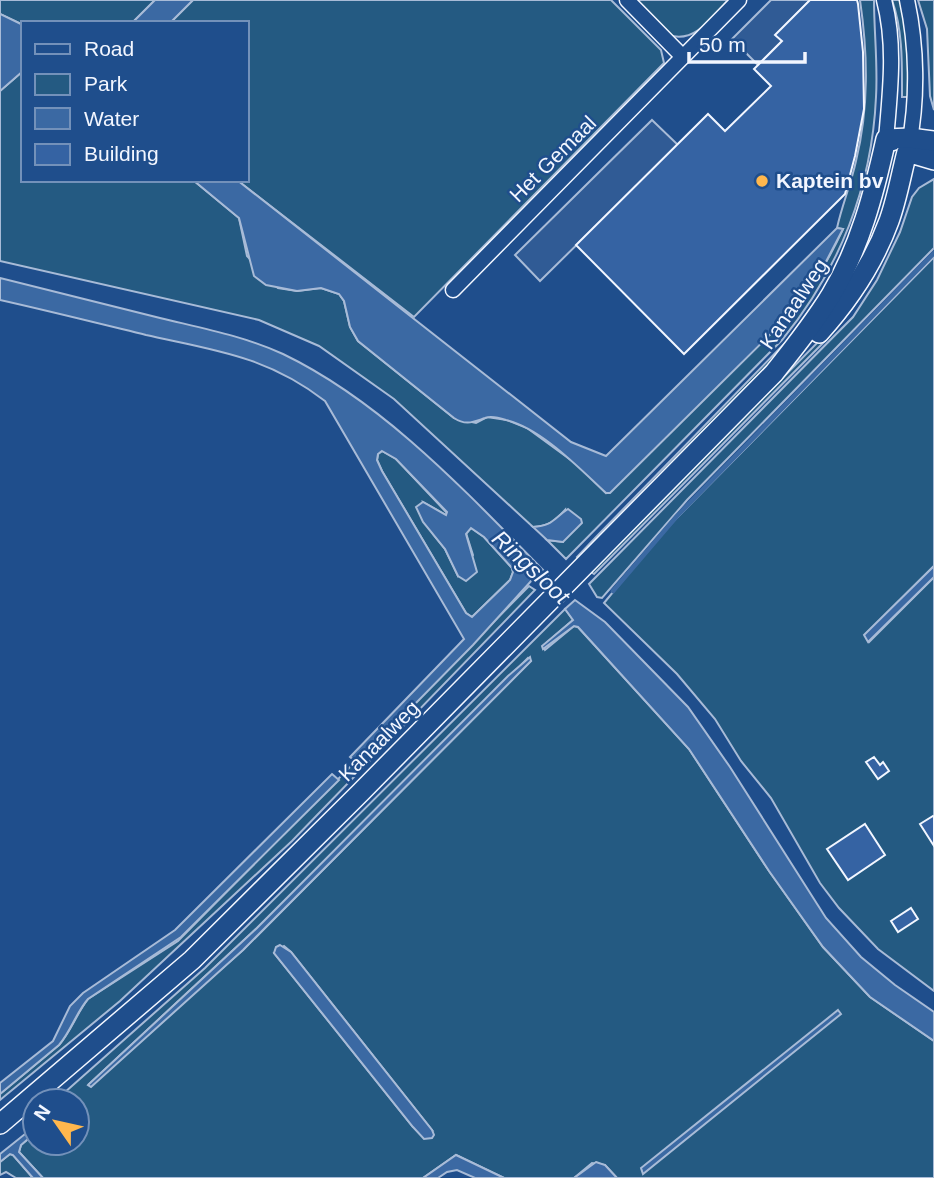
<svg xmlns="http://www.w3.org/2000/svg" width="934" height="1178" font-family="Arial,sans-serif">
  <rect width="100%" height="100%" fill="#1f4e8c"/>
  <g fill="#245a82" stroke="#a8bbd7" stroke-width="2" fill-rule="evenodd">
    <polygon points="0,0 155,0 132,23 23,23 23,25 0,14"/>
    <polygon points="193,0 611,0 661,50 664,63 414,317 237,180 247,180 247,23 170,23"/>
    <path d="M635,0H728C713,16 695,44 669,35Z"/>
    <path d="M860,0H874C874,32 878,65 876,97C872,187 839,270 782,340L566,559L547,540L563,542L565,510C555,521 549,526 533,527L394,399L319,346L259,320L0,261V91L23,71V180H193L239,218L247,256L278,288L297,291L321,288L339,294L344,301L350,327L358,341L454,418L476,423L487,417L507,420L527,428L579,466L606,493L797,308C815,283 830,257 843,229L837,228C842,205 851,184 856,161C869,107 868,55 860,0Z"/>
    <path d="M892,0H902L908,39L909,97H902C902,64 903,31 892,0Z"/>
    <polygon points="918,0 934,0 934,110 930,96 927,29"/>
    <polygon points="934,179 934,248 687,500 602,598 597,597 589,584 853,317 877,280 900,232 912,197 919,188"/>
    <path d="M896,210L902,212C885,262 860,304 824,342L594,574L591,572L825,335Z"/>
    <polygon points="934,257 934,566 865,635 869,642 934,577 934,991 878,949 839,908 820,883 771,798 741,761 715,719 677,674 604,603 660,535"/>
    <polygon points="835,274 789,343 579,559 577,557 597,536 786,342"/>
    <polygon points="382,451 396,459 447,513 446,515 423,502 433,534 445,549 458,576 473,555 466,533 471,528 484,537 512,568 513,572 510,580 472,617 466,613 382,471 377,460 378,454"/>
    <path d="M529,586L535,590L292,841L120,1001L0,1100V1094L59,1045C71,1031 77,1013 88,999L178,941Z"/>
    <path d="M565,609L573,620L543,646L545,650L574,626L578,627L689,749L769,871L823,947L870,997L934,1041V1178H617L605,1165L592,1163L574,1178H504L456,1155L423,1178H43L19,1152L21,1145L35,1133V1143H77V1101H55L205,968ZM528,658L531,661L243,950L88,1085L257,928ZM284,946L291,952L432,1130L413,1127L274,953Z"/>
    <polygon points="10,1154 13,1155 33,1178 16,1178 6,1172 0,1175 0,1162"/>
  </g>
  <g fill="#305b95" stroke="#a8bbd7" stroke-width="2">
    <polygon points="771,0 810,0 776,35 782,41 758,65 732,39"/>
    <polygon points="652,120 678,145 540,281 515,255"/>
  </g>
  <g fill="#3b69a3" stroke="#a8bbd7" stroke-width="2" fill-rule="evenodd">
    <polygon points="155,0 193,0 170,23 132,23"/>
    <polygon points="0,14 23,25 23,71 0,91"/>
    <path d="M193,180H237L571,442L606,456L837,228L843,229L818,277L797,308L610,493H606C580,469 541,428 506,420C500,418 490,416 485,418C473,422 466,426 454,418L358,341L350,327L344,301L339,294L321,288L297,291L266,285L254,276L239,218Z"/>
    <path d="M0,278C53,291 107,305 160,318C201,328 244,336 283,354C385,403 469,495 548,575L540,583L532,580L473,645L357,763L350,757L464,639L325,401C267,356 214,350 146,335C97,323 49,311 0,300ZM382,451L396,459L447,512L446,515L423,502L416,507L423,522L445,549L458,576L466,581L477,572L466,534L471,528L484,537L512,568L513,572L510,580L472,617L466,613L382,471L377,460L378,454Z"/>
    <path d="M568,509L581,519L582,523L563,542L547,540L533,527C553,526 554,518 568,509Z"/>
    <polygon points="934,566 934,577 868,642 864,635"/>
    <polygon points="575,600 605,622 688,707 730,767 826,918 861,957 895,985 934,1012 934,1041 870,997 823,947 769,871 689,749 578,627 574,626 543,649 542,646 573,620 565,609"/>
    <polygon points="530,657 531,661 243,950 91,1087 88,1085 257,928 508,676"/>
    <path d="M332,774L339,780L181,937L88,999C76,1013 71,1031 59,1045L0,1094V1083L53,1041L70,1006L83,993L175,930Z"/>
    <polygon points="280,945 291,952 432,1130 434,1135 432,1138 424,1139 413,1127 274,953 276,947"/>
    <polygon points="838,1010 841,1014 643,1174 641,1168"/>
    <polygon points="35,1126 35,1133 21,1145 19,1152 43,1178 33,1178 13,1155 10,1154 0,1162 0,1154"/>
    <polygon points="456,1155 504,1178 475,1178 457,1170 447,1172 438,1178 423,1178"/>
    <polygon points="596,1162 605,1165 617,1178 574,1178"/>
  </g>
  <g fill="none" stroke-linecap="round" stroke-linejoin="round">
    <g stroke="#3b69a3" stroke-width="4.5">
      <polyline points="539,575 554,588"/>
      <polyline points="613,591 677,516 934,253"/>
    </g>
  </g>
  <g fill="#3563a3" stroke="#f2f6ff" stroke-width="2">
    <polygon points="810,0 857,0 858,4 863,52 864,109 855,156 845,194 684,354 576,245 708,114 725,131 771,86 754,69 782,41 775,35"/>
    <polygon points="874,757 880,765 883,762 889,771 878,779 866,762"/>
    <polygon points="933,816 934,817 934,846 920,824"/>
    <polygon points="865,824 885,855 848,880 827,849"/>
    <polygon points="911,908 918,919 898,932 891,921"/>
  </g>
  <g fill="none" stroke-linecap="round" stroke-linejoin="round">
    <defs>
      <g id="street">
        <polyline points="627,0 683,57"/>
        <path d="M884,0C896,45 890,93 886,139L893,143"/>
        <path d="M907,0C917,46 918,98 909,145"/>
        <polyline points="453,290 739,0"/>
      </g>
      <g id="secondary">
        <path d="M819,333C848,301 874,262 889,221C897,199 901,175 907,152L934,160"/>
        <path d="M0,1124L192,960L361,792L774,373C794,348 814,323 831,295C860,247 874,193 886,139L910,138L934,141"/>
      </g>
    </defs>
    <use href="#street" stroke="#f2f6ff" stroke-width="17"/>
    <use href="#secondary" stroke="#f2f6ff" stroke-width="22"/>
    <use href="#street" stroke="#1f4e8c" stroke-width="14"/>
    <use href="#secondary" stroke="#1f4e8c" stroke-width="19"/>
  </g>
  <circle fill="#ffb74d" stroke="#1f4e8c" stroke-width="2.5" cx="762" cy="181" r="7"/>
  <g text-anchor="middle" stroke-width="5" stroke-linejoin="round" paint-order="stroke">
    <g font-size="21" fill="#f2f6ff" stroke="#1f4e8c">
      <text transform="translate(553 159) rotate(-45)" y="7">Het Gemaal</text>
      <text transform="translate(794 304) rotate(-56)" y="7">Kanaalweg</text>
      <text transform="translate(379 741) rotate(-45)" y="7">Kanaalweg</text>
    </g>
    <g font-size="21" font-weight="bold" fill="#f2f6ff" stroke="#1f4e8c" text-anchor="start">
      <text x="776" y="188">Kaptein bv</text>
    </g>
    <g font-size="23" font-style="italic" fill="#f2f6ff" stroke="#1f4e8c">
      <text transform="translate(531 567) rotate(43)" y="8">Ringsloot</text>
    </g>
  </g>
  <rect x="21" y="21" width="228" height="161" fill="#1f4e8c" stroke="#7391ba" stroke-width="2"/>
  <rect x="35" y="44" width="35" height="10" fill="#1f4e8c" stroke="#7391ba" stroke-width="2"/>
  <text x="84" y="56" font-size="21" fill="#f2f6ff">Road</text>
  <rect x="35" y="74" width="35" height="21" fill="#245a82" stroke="#7391ba" stroke-width="2"/>
  <text x="84" y="91" font-size="21" fill="#f2f6ff">Park</text>
  <rect x="35" y="108" width="35" height="21" fill="#3b69a3" stroke="#7391ba" stroke-width="2"/>
  <text x="84" y="126" font-size="21" fill="#f2f6ff">Water</text>
  <rect x="35" y="144" width="35" height="21" fill="#3563a3" stroke="#7391ba" stroke-width="2"/>
  <text x="84" y="161" font-size="21" fill="#f2f6ff">Building</text>
  <g transform="translate(56 1122) rotate(304)"><circle r="33" fill="#1f4e8c" stroke="#7391ba" stroke-width="2"/>
  <path d="M0-5L12 26L0 18L-12 26Z" fill="#ffb74d"/>
  <text y="-10" font-size="19" font-weight="bold" text-anchor="middle" fill="#f2f6ff">N</text>
  </g>
  <path d="M689 52v10h116v-10" fill="none" stroke="#f2f6ff" stroke-width="3.5"/>
  <text x="699" y="52" font-size="21" fill="#f2f6ff" stroke="#1f4e8c" stroke-width="5" paint-order="stroke">50 m</text>
</svg>
